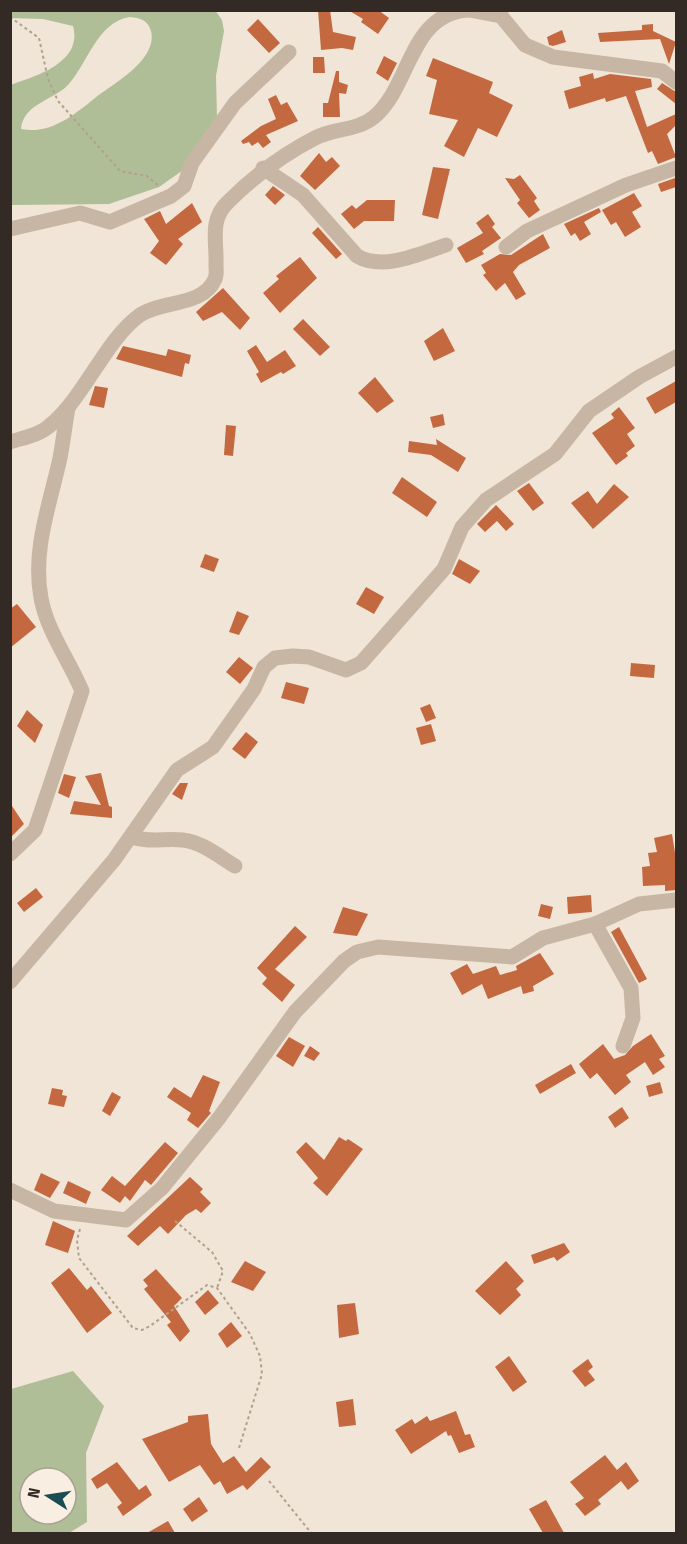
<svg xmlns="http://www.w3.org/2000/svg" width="687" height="1544" font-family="'Fira Sans Condensed',sans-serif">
  <rect width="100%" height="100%" fill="#f0e5d6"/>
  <g fill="#afbe97" fill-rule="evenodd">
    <path d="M215,10L222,20L224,31L216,76L217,118L186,168L159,187L109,204L11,205L10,85C37,76 83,62 73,26L43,19L11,18V11ZM130,17C140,18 148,20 151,31C158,60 113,84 95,98C74,115 50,135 21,129C23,105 50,101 66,87C88,65 96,22 130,17Z"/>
    <path d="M73,1371L104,1406L86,1453L87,1522L69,1533H11V1389ZM30,1478H66V1514H30Z"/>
  </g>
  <g fill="#c46840">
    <polygon points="318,10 330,10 333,32 356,37 353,50 342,48 321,50"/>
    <polygon points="348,10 378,10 389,18 378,34 361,22 363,19"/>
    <polygon points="258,19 280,43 269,53 247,30"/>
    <polygon points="653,24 653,31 676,42 669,64 660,39 600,42 598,33 642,30 642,25"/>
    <polygon points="562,30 566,42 553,46 549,45 547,37"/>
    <polygon points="384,56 397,63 388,81 376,73"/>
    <polygon points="313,57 324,57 325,73 313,73"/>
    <polygon points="433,58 493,82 489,93 513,105 497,137 478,128 464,157 444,146 458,120 429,114 437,80 426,76"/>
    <polygon points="336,71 339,71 339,82 348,85 346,94 339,93 340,117 323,117 323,103 328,103"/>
    <polygon points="593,73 594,79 610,74 651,79 652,87 635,91 647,127 676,114 676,125 667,134 676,157 658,164 652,151 648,153 626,96 606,102 605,98 569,109 564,91 581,86 579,77"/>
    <polygon points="662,83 676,92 676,104 657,89"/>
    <polygon points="276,95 281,105 287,102 298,121 266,135 271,142 263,148 258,142 252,146 249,142 243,144 241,141 261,126 276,119 268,99"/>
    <polygon points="319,153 326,162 332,157 340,166 315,190 300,176"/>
    <polygon points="433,167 450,169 438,219 422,215"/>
    <polygon points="520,175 537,198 534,201 540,210 529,218 517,203 520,200 505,178 514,179"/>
    <polygon points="675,178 676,187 661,192 658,184"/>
    <polygon points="273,186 285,195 275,205 265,195"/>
    <polygon points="634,193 642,206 632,212 641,227 625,237 616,222 611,225 602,210"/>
    <polygon points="367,200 395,200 394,221 364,221 354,229 341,214 352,205 356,209"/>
    <polygon points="192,203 202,222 178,239 183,244 166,265 150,253 159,241 144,219 160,211 166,224"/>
    <polygon points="599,208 601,212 584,222 591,234 580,241 575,233 571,236 564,224"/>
    <polygon points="488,214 495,224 492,227 501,238 482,251 484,254 466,263 457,248 483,233 476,223"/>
    <polygon points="318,227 342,254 336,259 312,233"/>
    <polygon points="543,234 550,248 519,265 513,272 526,294 516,300 505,283 496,291 483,275 486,273 481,265 500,254 511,255"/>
    <polygon points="300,257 317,278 280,313 263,293 279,279 276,276"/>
    <polygon points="223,288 250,318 240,330 222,312 203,321 196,312"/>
    <polygon points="303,319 330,347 320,356 293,329"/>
    <polygon points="443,328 455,351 434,361 424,341"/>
    <polygon points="256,345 267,362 285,350 296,366 283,374 281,372 261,383 256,374 259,372 247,351"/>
    <polygon points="123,346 166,356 168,349 191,355 189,364 185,363 182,377 116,359"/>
    <polygon points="375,377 394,401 377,413 358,393"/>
    <polygon points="676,381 676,402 655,414 646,398"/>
    <polygon points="95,386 108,388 104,408 89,405"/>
    <polygon points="619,407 635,428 627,434 635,446 626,453 628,456 616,465 592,433 614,418 611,414"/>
    <polygon points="443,414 445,425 433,428 430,417"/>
    <polygon points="226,425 236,426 233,456 224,455"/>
    <polygon points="436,439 466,458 458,472 431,455 408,452 409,441 437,445"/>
    <polygon points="402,477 437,502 427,517 392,493"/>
    <polygon points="529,483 544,503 533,511 517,491"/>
    <polygon points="614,484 629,497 593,529 571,503 588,491 597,504"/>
    <polygon points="496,505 514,524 506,531 497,521 485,532 477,524"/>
    <polygon points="205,554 219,559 214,572 200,567"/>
    <polygon points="459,559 480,571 470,584 452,574"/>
    <polygon points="366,587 384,597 374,614 356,604"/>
    <polygon points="17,604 36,627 10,648 10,609"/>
    <polygon points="237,611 249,616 239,635 229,632"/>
    <polygon points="239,657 253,668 240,684 226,672"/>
    <polygon points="631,663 655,665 654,678 630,676"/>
    <polygon points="286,682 309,688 304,704 281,698"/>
    <polygon points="430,704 436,718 426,722 420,708"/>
    <polygon points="27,710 43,725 35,743 17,726"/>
    <polygon points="431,724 436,741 421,745 416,728"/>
    <polygon points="246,732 258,742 245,759 232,749"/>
    <polygon points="101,773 109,806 112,807 112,818 70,814 74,801 101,805 85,776"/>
    <polygon points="64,774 76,777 69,798 58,793"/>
    <polygon points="180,783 188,783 182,800 172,794"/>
    <polygon points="10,803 24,824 10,838"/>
    <polygon points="672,834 676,859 676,890 665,891 665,885 643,886 642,867 650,866 648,853 657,852 654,838"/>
    <polygon points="36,888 43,897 24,912 17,903"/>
    <polygon points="591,895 592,912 568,914 567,897"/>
    <polygon points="541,904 553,907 550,919 538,916"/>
    <polygon points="343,907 368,914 357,936 333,933"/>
    <polygon points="295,926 307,937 275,969 295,985 282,1002 262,984 267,978 257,968"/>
    <polygon points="619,927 647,979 639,983 611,932"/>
    <polygon points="540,953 554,974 533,986 534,991 523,994 521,986 488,999 482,984 462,995 450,973 467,964 473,974 496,966 500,975 517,970 516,966"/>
    <polygon points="651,1034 665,1056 659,1059 665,1067 653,1075 645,1062 626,1075 631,1082 615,1095 597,1073 590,1079 579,1064 603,1044 614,1059 625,1055 633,1046"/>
    <polygon points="289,1037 305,1046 293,1067 276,1056"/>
    <polygon points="310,1046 320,1053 314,1061 304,1056"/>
    <polygon points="571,1064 576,1073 540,1094 535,1085"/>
    <polygon points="203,1075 220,1082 209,1111 211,1113 198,1128 187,1120 191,1113 167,1097 174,1087 191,1098"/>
    <polygon points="660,1082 663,1093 649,1097 646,1086"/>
    <polygon points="52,1088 63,1090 62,1095 67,1096 64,1107 48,1104"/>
    <polygon points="112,1092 121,1097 110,1116 102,1111"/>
    <polygon points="622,1107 629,1118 615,1128 608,1117"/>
    <polygon points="339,1137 346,1141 348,1139 363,1149 327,1196 313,1183 318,1178 296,1152 306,1142 324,1160"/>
    <polygon points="165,1142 178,1153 151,1185 145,1180 130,1201 125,1196 120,1203 101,1190 112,1176 125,1186"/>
    <polygon points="41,1173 60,1182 50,1198 34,1190"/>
    <polygon points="190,1177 203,1189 200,1192 211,1203 201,1213 196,1209 186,1215 168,1234 160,1226 138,1246 127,1236"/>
    <polygon points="68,1181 91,1192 86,1204 63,1193"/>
    <polygon points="53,1221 75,1231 68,1253 45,1245"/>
    <polygon points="564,1243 570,1252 557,1261 554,1257 534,1264 531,1255"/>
    <polygon points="245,1261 266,1272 253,1291 231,1282"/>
    <polygon points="506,1261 524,1281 516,1289 521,1295 500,1315 475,1291"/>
    <polygon points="69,1268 87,1290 91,1286 112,1313 87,1333 51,1283"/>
    <polygon points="156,1269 182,1298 174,1306 190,1331 180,1342 167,1325 171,1322 144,1289 148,1286 143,1280"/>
    <polygon points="208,1290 219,1303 205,1315 195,1302"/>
    <polygon points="355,1303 359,1334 339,1338 337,1305"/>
    <polygon points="231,1322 242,1336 227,1348 218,1334"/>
    <polygon points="509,1356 527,1382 513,1392 495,1367"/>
    <polygon points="588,1359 593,1367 588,1371 595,1380 585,1387 572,1371"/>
    <polygon points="353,1399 356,1425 339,1427 336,1402"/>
    <polygon points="456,1411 465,1435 470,1434 475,1447 459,1453 451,1435 448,1436 446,1431 411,1454 395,1430 412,1419 415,1424 427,1416 430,1421"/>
    <polygon points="208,1414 211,1444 223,1463 234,1456 246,1472 261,1457 271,1467 247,1490 243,1485 227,1494 220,1481 214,1485 200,1465 169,1482 142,1439 188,1422 188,1416"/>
    <polygon points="605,1455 617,1470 626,1462 639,1481 628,1490 621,1481 598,1500 601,1504 585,1516 575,1504 584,1498 570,1482"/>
    <polygon points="117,1462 139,1490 146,1485 152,1495 123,1516 117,1507 122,1503 107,1483 97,1489 91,1479"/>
    <polygon points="199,1497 208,1511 192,1522 183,1509"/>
    <polygon points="546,1500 564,1533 543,1533 529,1509"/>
    <polygon points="168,1521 175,1533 147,1533"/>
  </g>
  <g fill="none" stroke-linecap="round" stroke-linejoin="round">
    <g stroke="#b3a08d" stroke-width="2" stroke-dasharray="3 3" stroke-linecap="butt">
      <polyline points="10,17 39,38 48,79 58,101 120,171 147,176 160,187"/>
      <polyline points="175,1221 212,1252 223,1271 217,1288"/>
      <polyline points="80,1229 77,1240 79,1258 133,1328 142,1330 150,1326 207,1285 217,1288 250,1334 260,1356 262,1374 239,1448"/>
      <polyline points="269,1481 312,1534"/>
    </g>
    <g stroke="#c7b6a3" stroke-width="15">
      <polyline points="469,10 501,16"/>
      <polyline points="500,10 501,16 525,45 553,57 662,71 676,82"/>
      <path d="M263,168L303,195L357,256C383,271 419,254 446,245"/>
      <polyline points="10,229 80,213 110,222 171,196 184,186 192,163 235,103 289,52"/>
      <polyline points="506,247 527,231 626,185 676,168"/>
      <path d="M10,442C22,438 39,435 48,427C85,398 104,341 140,315C162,300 203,307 215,279C217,275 216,269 216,265C217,241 209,220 228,202C254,176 282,155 315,138C334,128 357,131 374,117C411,86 409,14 468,10"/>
      <path d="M131,837C152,843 163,838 183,840C202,842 220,857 235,866"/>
      <path d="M10,854L35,830L82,691C69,660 47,631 41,598C32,550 50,504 60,458C63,442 65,425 68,408"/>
      <polyline points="595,924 631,988 633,1018 623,1046"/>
      <polyline points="10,982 114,860 177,770 213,747 254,689 264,667 275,658 293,656 309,657 346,670 361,663 444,569 462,527 486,500 555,454 589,411 639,377 676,357"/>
      <polyline points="10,1190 54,1211 126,1220 162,1188 219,1118 295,1012 344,961 357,952 378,947 512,957 543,938 595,924 639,904 676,900"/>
    </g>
  </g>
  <rect width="687" height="1544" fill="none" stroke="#332a25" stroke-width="24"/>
  <g transform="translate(48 1496) rotate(282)"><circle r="28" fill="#f8efe2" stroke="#a9a096" stroke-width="1.5"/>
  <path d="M0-4.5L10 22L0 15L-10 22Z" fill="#1c4c53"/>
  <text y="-9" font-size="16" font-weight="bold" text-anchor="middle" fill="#332a25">N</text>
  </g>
</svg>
